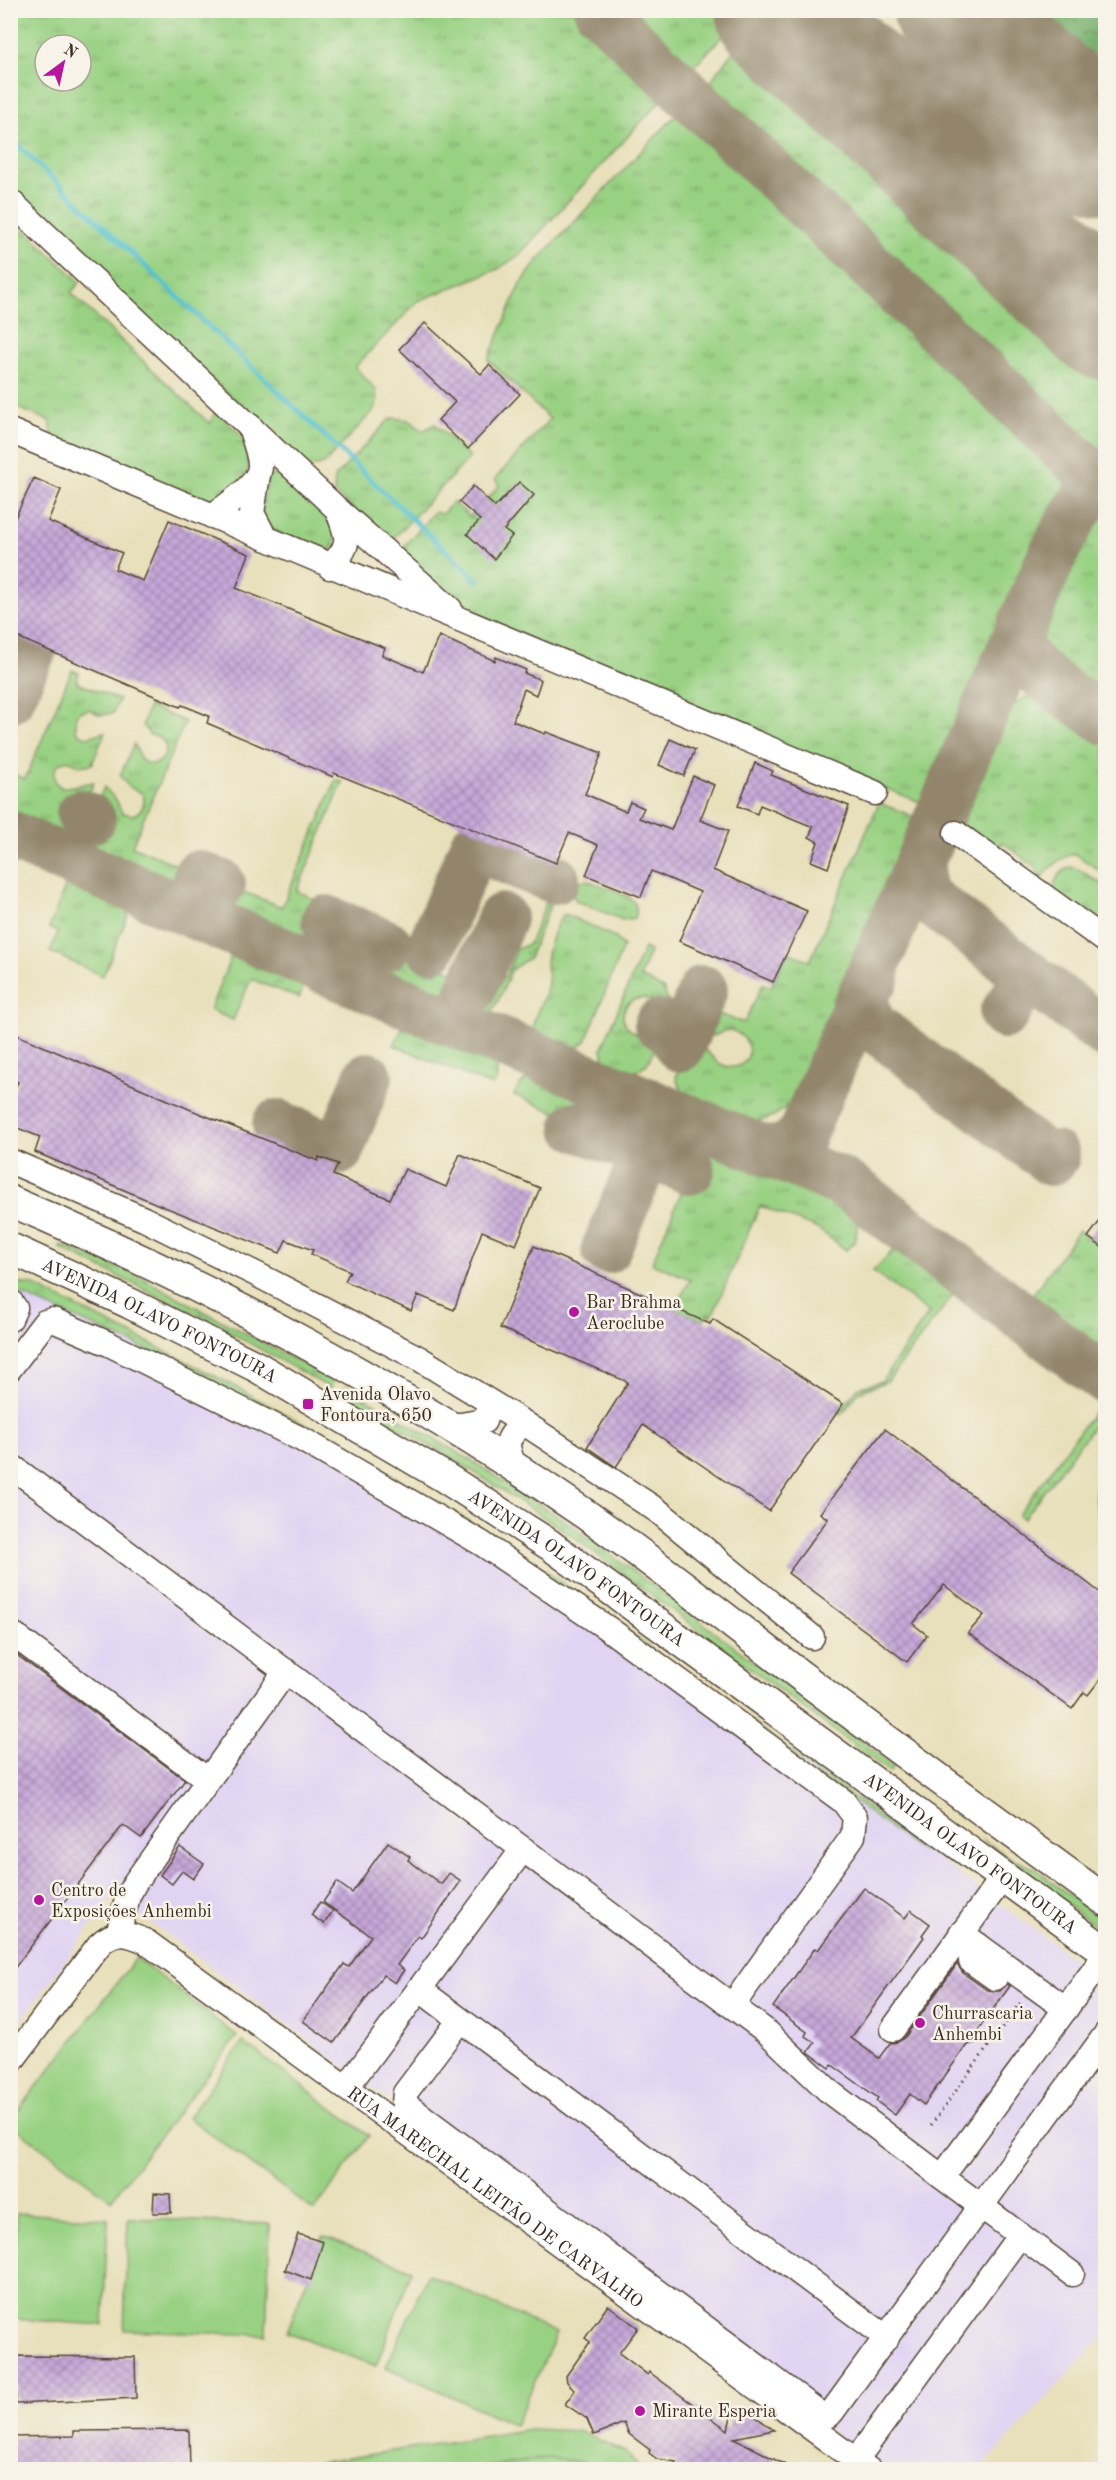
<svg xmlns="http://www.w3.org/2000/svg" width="1116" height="2480" font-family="'Old Standard TT',serif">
  <defs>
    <pattern id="grass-tufts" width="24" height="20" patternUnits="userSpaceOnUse" patternTransform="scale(1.5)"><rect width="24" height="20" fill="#99d183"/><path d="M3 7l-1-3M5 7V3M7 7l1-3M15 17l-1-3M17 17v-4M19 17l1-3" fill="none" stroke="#7eaa6b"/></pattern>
    <pattern id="forest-crowns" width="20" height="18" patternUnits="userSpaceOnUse" patternTransform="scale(1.5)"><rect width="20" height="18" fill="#7ab371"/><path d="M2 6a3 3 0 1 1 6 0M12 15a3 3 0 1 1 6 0" fill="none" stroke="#65925c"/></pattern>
    <pattern id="building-cross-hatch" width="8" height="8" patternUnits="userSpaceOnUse" patternTransform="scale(1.5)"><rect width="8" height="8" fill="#c6a7d9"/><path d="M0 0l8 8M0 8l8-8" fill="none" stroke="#a288af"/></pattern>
  </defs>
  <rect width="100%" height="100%" fill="#f7f3e8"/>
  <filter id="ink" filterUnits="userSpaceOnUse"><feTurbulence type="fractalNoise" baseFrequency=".0167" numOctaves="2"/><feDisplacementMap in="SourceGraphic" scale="12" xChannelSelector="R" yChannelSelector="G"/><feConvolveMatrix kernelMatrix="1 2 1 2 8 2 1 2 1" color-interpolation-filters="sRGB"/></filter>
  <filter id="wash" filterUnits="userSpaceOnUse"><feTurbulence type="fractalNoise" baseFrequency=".008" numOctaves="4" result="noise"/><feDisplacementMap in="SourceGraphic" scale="24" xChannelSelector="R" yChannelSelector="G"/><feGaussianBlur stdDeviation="1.35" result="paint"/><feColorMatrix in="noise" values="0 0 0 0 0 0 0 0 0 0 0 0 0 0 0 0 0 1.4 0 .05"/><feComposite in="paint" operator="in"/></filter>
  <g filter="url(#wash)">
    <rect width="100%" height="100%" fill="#e8e0bb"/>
    <polygon fill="#e1d4f3" points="11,1290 143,1348 310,1432 734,1714 921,1850 923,1848 1105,1981 1105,2334 980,2469 883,2469 114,1895 11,2034"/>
    <g fill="url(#grass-tufts)" stroke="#6a7e50" stroke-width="1.5" fill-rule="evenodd">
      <path d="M10,11H585L652,73L662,87L663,98L519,255L498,269L418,301L355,367L376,390L377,403L373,411L324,464L309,468L11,194ZM45,45H81V81H45Z"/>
      <polygon points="613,11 747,11 695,65 686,69 670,63"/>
      <path d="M777,16L788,20L1105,318V445L1091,451L1079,449L716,106L708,90C711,72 759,20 777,16Z"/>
      <polygon points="683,112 693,114 702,121 1059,456 1069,471 1068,492 1033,556 925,804 760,739 475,615 451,599 400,551 434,512 442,514 453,502 470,517 499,486 495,479 550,419 488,360 520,285 538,260 673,118"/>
      <polygon points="10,216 80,282 71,293 210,424 216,410 243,438 249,455 248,472 221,501 208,503 53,441 50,421 11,405"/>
      <polygon points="394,418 409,420 423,431 435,424 470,457 391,541 334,493 335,477 389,420"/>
      <polygon points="276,474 287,478 339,527 330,555 283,538 260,517 268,477"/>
      <path d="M1105,513H1106L1105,706C1084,690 1043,668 1035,642L1084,533L1092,520Z"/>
      <path d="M72,670L79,673L76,682L119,700L113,713L100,715L89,709L80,712L76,716V731C88,742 92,734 105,732L92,764L79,766C65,753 49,766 56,783L62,788L94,782L69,840L63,842L11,821V773L25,779Z"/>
      <path d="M1040,692L1051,693L1105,733V874L1075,854C1061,855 1048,870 1040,880L1036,868L1002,842L996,850L956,823L1006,712C1016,701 1026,695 1040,692Z"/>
      <path d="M149,706L185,722L132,846L187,869L191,879C189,886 186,888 180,890L91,854L83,848L81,843L104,787L116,800L122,813L133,815C143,811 147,802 142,793L129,787L120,776L134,744C138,749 137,757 143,761C161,775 180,740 150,735L142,725Z"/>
      <polygon points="336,780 343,782 297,891 318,901 326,910 325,921 318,935 302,940 222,907 220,894 226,885 282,907"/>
      <path d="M879,803L915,817L799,1091C787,1109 771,1123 748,1121L687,1097L677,1082L676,1076L687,1046C709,1041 712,1067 731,1067C755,1068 755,1033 727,1030L714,1036L696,1030L694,1027L706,1016L716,1013L744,1023L763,984L771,987L788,952L810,961Z"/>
      <path d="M561,866L565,868L529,958L512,969L499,999L490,1014L485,1015C481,1000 485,987 497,978L506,976L517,949L529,944Z"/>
      <path d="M1070,867L1078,869L1105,886V931L1055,894C1052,881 1058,874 1070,867Z"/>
      <polygon points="74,880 121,899 129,906 128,915 103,976 50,952 58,932 49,928 65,887"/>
      <path d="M586,880C601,886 648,896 634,918L623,920L576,901L572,894L578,881Z"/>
      <path d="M563,915H567L615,937L623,947L586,1041L575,1050L535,1035C529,1015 547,1001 548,982C549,976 546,970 546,963C547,951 554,924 563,915Z"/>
      <path d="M403,937L440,952L435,964L461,975L454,988L441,997L387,974C380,959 385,939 403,937Z"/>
      <path d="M644,948L650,951L640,977L663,989L672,1010L668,1018L660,1014L651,1000C636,995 622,1002 623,1019C629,1033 640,1040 654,1030L662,1035L647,1064L631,1074L605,1064L602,1048Z"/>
      <polygon points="232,954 305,984 299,998 251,979 233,1020 210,1010"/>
      <polygon points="404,1024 496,1062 497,1080 492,1086 394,1045"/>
      <polygon points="530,1076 584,1098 576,1121 514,1095 519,1086"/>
      <polygon points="701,1144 830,1197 860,1218 854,1243 846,1250 818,1229 760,1206 712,1316 708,1314 703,1321 675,1309 690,1279 652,1263"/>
      <polygon points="1079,1230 1105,1250 1105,1355 1030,1298"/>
      <polygon points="61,1245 127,1270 334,1381 330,1388 208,1320 60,1248"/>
      <polygon points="897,1246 956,1291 888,1381 859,1392 841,1415 838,1412 858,1388 882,1381 929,1313 873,1271"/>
      <polygon points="10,1282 33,1285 213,1375 311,1428 477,1526 541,1567 923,1848 921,1851 734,1714 310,1432 143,1348 11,1290"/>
      <polygon points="346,1387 475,1463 570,1524 894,1766 890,1772 565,1531 471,1470 342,1394"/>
      <polygon points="1098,1406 1096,1423 1023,1519 1018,1515"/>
      <path d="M1105,1469V1521L1098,1515C1095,1498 1094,1484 1105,1469Z"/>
      <polygon points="982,1840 1014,1860 1034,1868 1105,1923 1105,1933"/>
      <polygon points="548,2458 585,2462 599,2469 469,2470"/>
    </g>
    <polygon fill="url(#forest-crowns)" stroke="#5a6e48" stroke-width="1.5" points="955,11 1105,11 1105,152"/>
    <g fill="#99d183" stroke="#6a7e50" stroke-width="1.5">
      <polygon points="136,1958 237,2036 111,2200 11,2124 11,2120"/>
      <polygon points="243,2042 369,2136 314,2211 188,2117"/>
      <polygon points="17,2213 108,2219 103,2325 12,2319"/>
      <polygon points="128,2218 270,2224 266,2335 124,2330"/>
      <polygon points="323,2236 412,2270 376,2366 287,2332"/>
      <polygon points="428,2274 557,2333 515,2425 386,2367"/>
      <polygon points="530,2429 580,2431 625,2452 642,2469 599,2469 585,2462 548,2458 469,2470 290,2469 292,2467"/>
    </g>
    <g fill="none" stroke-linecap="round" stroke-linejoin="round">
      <polyline stroke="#53c1cc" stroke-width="5" points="10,138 478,581"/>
      <g stroke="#92856c" stroke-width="50">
        <polyline points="599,10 1106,488"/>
        <path d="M1015,642C1033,677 1074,697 1106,720"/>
        <polyline points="10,698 34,644"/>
        <polyline points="81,814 91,819"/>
        <polyline points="10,835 277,950 841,1182 857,1192 1106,1380"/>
        <path d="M921,858C919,873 919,887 928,899L1106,1034"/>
        <polyline points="198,875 221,884"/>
        <polyline points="326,920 388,945"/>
        <polyline points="431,948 474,846 555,879"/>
        <path d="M875,978L867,984C863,1001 864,1012 873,1026L1051,1161L1055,1156"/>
        <polyline points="469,994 502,918"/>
        <polyline points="1004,1014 1013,1000"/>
        <polyline points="659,1024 675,1033 680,1047 703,990"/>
        <polyline points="277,1124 339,1150 368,1077"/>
        <polyline points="576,1126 690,1170"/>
        <path d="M770,1152L789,1147L801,1136L1049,563C1064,531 1081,500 1106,474"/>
        <polyline points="606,1249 646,1154"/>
      </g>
      <g stroke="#92856c" stroke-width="124">
        <polyline points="778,10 1106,318"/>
        <polyline points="955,10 1106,152"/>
      </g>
    </g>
    <g id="blocks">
      <g fill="url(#building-cross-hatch)">
        <polygon points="425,323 481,374 489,365 520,394 468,449 438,420 455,402 399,349"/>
        <polygon points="34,478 61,490 48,521 122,553 115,569 143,581 169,520 249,554 236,588 385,648 382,655 423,672 439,636 495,661 496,657 526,670 524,673 541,680 536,695 524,689 513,721 545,734 546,732 602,753 585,794 622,810 626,811 630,802 644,808 639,818 671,830 693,776 714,785 700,820 728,831 713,870 807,911 773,982 679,941 700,892 651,871 641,897 586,875 598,845 569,833 556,863 334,773 333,777 207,723 209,716 182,705 180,707 10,634 10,516 15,518"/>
        <polygon points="519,482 534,495 504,530 512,536 494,559 467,534 480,520 459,502 473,486 495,507"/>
        <polygon points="670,739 695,750 684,776 659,765"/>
        <polygon points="755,763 773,771 771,775 849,806 828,868 811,861 818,842 809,837 813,827 760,805 757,814 738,806"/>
        <polygon points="10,1032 189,1109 318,1161 319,1157 338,1164 333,1175 390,1199 405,1169 446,1187 460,1154 540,1188 516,1245 482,1231 454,1310 418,1295 411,1311 345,1281 350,1271 311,1254 313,1250 286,1240 280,1253 157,1204 35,1152 40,1137 10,1125 10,1100 18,1082 10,1079"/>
        <polygon points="1106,1213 1106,1250 1088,1237"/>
        <polygon points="534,1246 710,1324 713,1319 843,1404 769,1511 643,1425 616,1467 587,1447 628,1382 500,1328"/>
        <polygon points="885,1429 1106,1597 1106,1672 1088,1695 1084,1692 1072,1709 968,1633 984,1615 944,1585 913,1624 927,1635 907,1662 788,1573 828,1519 820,1513"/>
        <polygon points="10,1650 185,1780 141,1838 123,1825 10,1974"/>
        <polygon points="388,1842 410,1857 408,1860 441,1884 449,1873 461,1881 421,1938 418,1936 397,1965 404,1970 395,1983 383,1975 334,2043 303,2021 344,1964 349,1967 371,1936 323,1902 337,1882 352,1893"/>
        <polygon points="180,1847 204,1864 193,1879 182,1871 172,1884 160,1875"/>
        <polygon points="864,1888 905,1918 911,1910 930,1924 922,1935 924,1937 851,2038 879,2058 890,2043 898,2042 905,2037 957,1964 963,1973 987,1990 1000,1991 1007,1984 1010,1986 976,2033 978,2042 967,2045 924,2105 910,2094 895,2115 876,2101 878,2098 832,2065 830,2068 811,2054 808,2052 815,2043 805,2036 807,2032 773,2007 815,1948 818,1950"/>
        <polygon points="320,1902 333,1911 324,1924 311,1915"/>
        <polygon points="154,2193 170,2194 171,2213 153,2213"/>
        <polygon points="298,2234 323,2242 311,2280 285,2270"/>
        <polygon points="608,2305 638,2328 619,2353 648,2375 649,2372 728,2430 733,2407 754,2413 755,2416 774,2430 734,2438 793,2469 675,2469 676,2462 657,2459 649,2453 650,2450 629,2434 624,2423 594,2435 587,2419 565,2404 575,2390 567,2382 566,2376 590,2342 585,2338"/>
        <polygon points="15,2356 135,2357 136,2398 16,2404"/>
        <polygon points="189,2430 190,2469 10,2469 10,2437 74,2436 74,2431"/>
      </g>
    </g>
  </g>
  <g filter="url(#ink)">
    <use href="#blocks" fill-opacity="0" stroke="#554536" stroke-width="1.5"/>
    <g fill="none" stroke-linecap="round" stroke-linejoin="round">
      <defs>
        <g id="minor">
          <polyline points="10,201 337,509 450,609"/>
          <polyline points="10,431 875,793"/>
          <polyline points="258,475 252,513 265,538"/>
          <path d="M212,516C226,506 262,483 260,464C259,451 253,438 250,426"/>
          <path d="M330,567C353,543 348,538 337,509"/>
          <polyline points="956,833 1106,941"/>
          <polyline points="10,1161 144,1219 256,1274 420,1359 524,1423 658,1511 812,1637"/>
          <polyline points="10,1301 15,1308 10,1319"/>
          <polyline points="10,1368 45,1322 53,1320 109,1344 303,1440 481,1543 610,1630 843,1801 855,1817 853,1836 732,2006"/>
          <polyline points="443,1425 461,1425 484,1421 490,1404"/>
          <polyline points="10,1465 767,2032 831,2093 942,2177 1106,1954"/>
          <path d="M515,1469C506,1444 503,1441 524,1423"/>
          <polyline points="10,1632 208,1780"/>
          <polyline points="961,1933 1066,2009"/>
          <polyline points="118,1934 128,1896 134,1884 286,1671"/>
          <polyline points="978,1945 971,1956 971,1961 995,1978"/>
          <polyline points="419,1989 887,2338"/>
          <polyline points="460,2020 405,2093 404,2103 821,2414 827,2416 832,2412 1106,2034"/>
          <polyline points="893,2029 1003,1877"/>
          <path id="s1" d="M10,2063L99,1945C113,1930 127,1933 145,1941L869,2470"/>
          <polyline points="346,2088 523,1849"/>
          <polyline points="942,2177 1072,2274"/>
          <polyline points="856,2460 1020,2235"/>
        </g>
        <g id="major">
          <path d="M10,1201C208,1285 408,1392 585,1514C660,1566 732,1624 805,1679C904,1754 1005,1827 1106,1901"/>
          <path id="s2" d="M10,1248L129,1303L257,1367L444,1477L550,1545L1106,1952"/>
        </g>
      </defs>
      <use href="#minor" stroke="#554536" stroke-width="27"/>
      <use href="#major" stroke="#554536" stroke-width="33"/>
      <polyline stroke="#554536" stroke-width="3" stroke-dasharray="1.5 4.5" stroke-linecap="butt" points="931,2125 1020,2003"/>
      <use href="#minor" stroke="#fff" stroke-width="24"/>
      <use href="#major" stroke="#fff" stroke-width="30"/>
    </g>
  </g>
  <g fill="#b5179e" stroke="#f7f3e8" stroke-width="2">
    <circle cx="574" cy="1312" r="6"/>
    <rect x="302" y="1398" width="12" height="12" rx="3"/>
    <circle cx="39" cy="1900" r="6"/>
    <circle cx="920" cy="2023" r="6"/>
    <circle cx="640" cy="2411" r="6"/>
  </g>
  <g text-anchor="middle" stroke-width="5" stroke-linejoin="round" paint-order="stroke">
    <g font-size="18" fill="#3b2a1e" stroke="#f7f3e8" text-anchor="start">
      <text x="586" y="1308">Bar Brahma<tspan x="586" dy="21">Aeroclube</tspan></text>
      <text x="320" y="1400">Avenida Olavo<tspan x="320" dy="21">Fontoura, 650</tspan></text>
      <text x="51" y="1896">Centro de<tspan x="51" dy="21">Exposições Anhembi</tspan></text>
      <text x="932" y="2019">Churrascaria<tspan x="932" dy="21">Anhembi</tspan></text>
      <text x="652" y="2417">Mirante Esperia</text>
    </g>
    <g font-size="18" fill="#3b2a1e" stroke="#f7f3e8">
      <text dy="6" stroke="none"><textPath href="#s2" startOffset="166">AVENIDA OLAVO FONTOURA</textPath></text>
      <text dy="6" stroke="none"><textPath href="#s2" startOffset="652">AVENIDA OLAVO FONTOURA</textPath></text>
      <text dy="6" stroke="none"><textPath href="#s2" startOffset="1138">AVENIDA OLAVO FONTOURA</textPath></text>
      <text dy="6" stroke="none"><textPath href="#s1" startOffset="632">RUA MARECHAL LEITÃO DE CARVALHO</textPath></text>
    </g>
  </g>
  <rect width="1116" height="2480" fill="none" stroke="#f7f3e8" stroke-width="36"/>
  <g transform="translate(63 63) rotate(33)"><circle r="28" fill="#f7f3e8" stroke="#aca397" stroke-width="1.5"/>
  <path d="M0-4.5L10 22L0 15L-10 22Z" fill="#b5179e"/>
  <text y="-9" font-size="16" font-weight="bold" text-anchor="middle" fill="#3b2a1e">N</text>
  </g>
</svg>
